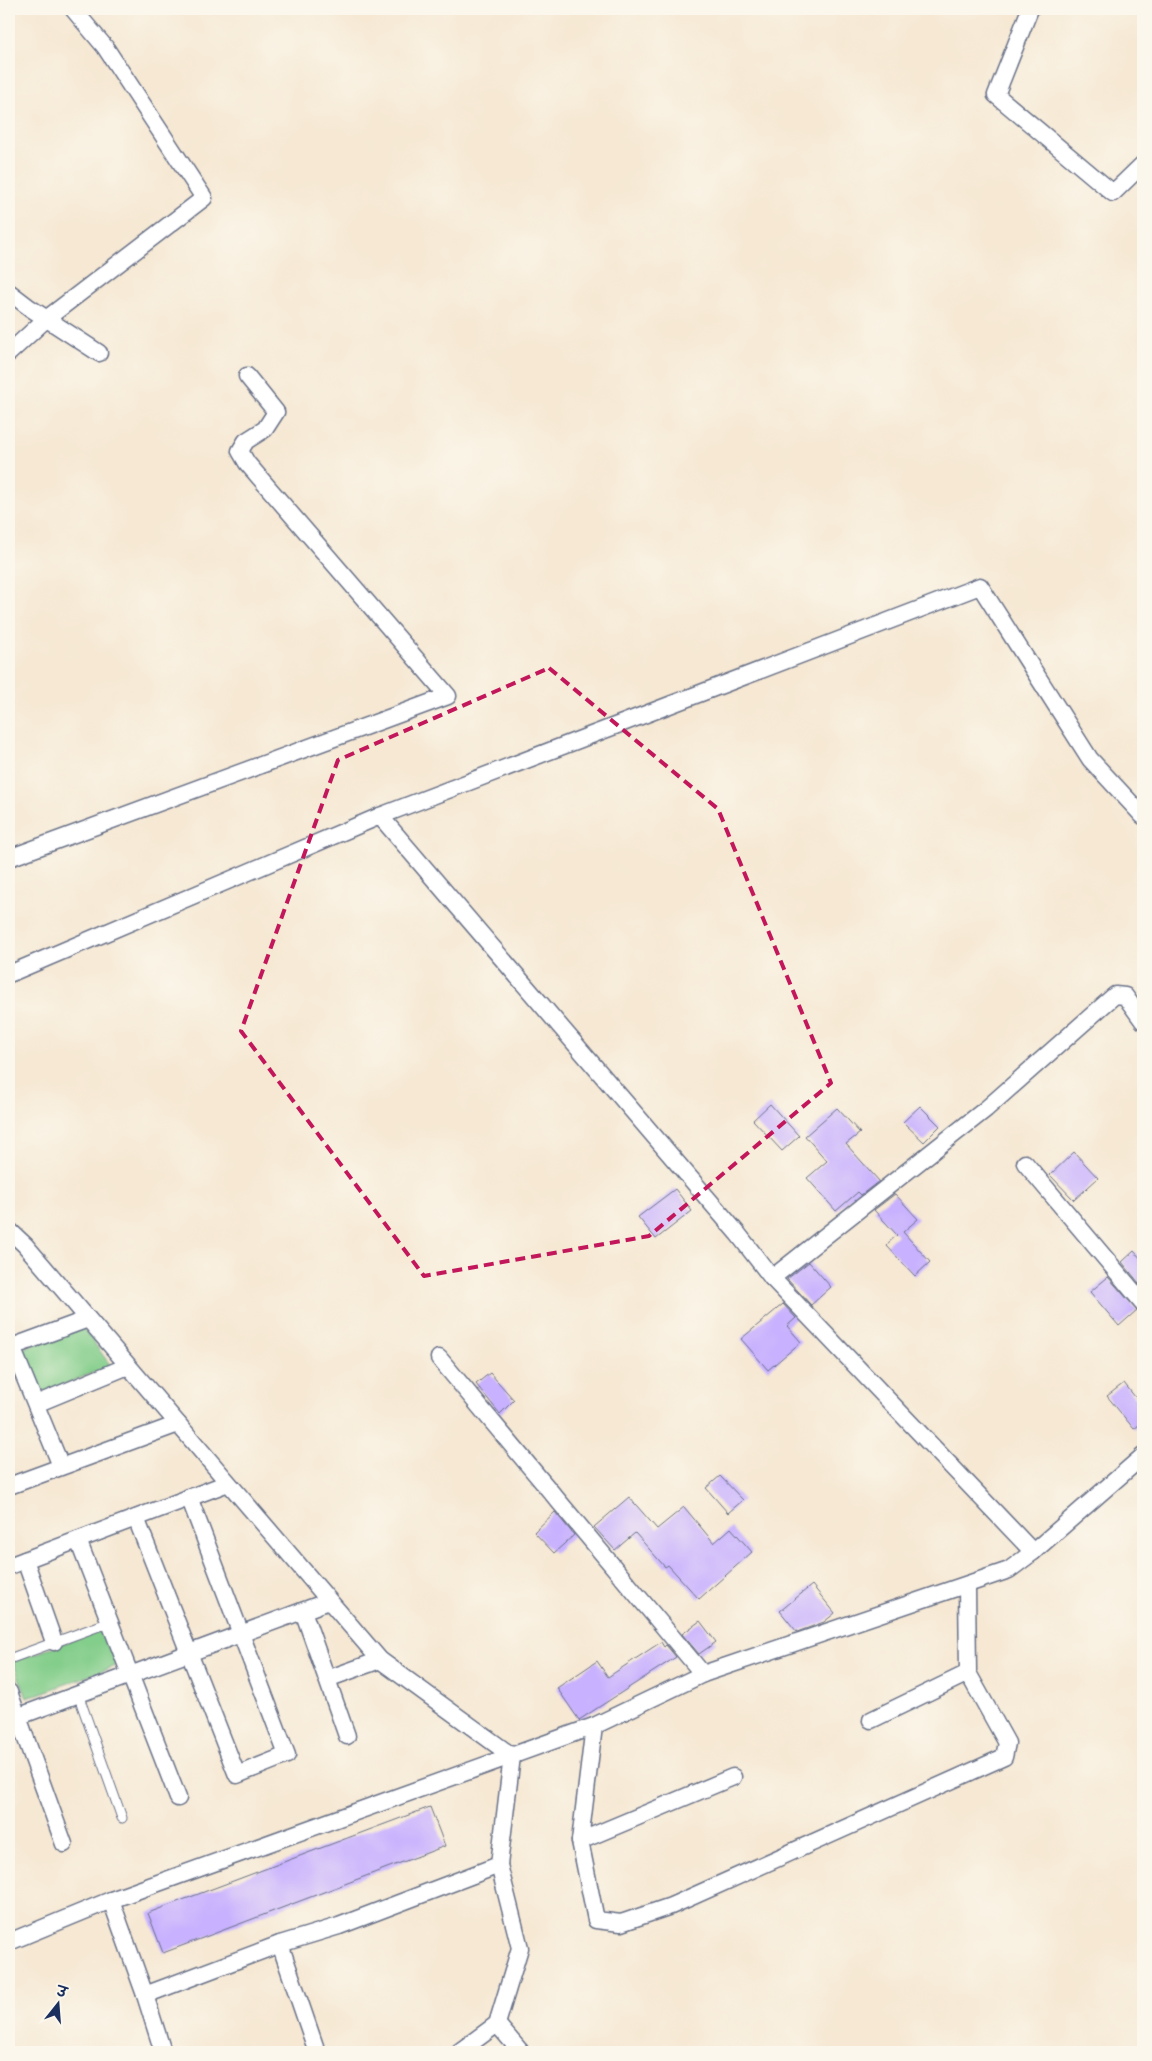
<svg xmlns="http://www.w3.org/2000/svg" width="1152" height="2061" font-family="Pangolin,'Playpen Sans Deva',sans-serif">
  <rect width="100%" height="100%" fill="#fbf7ec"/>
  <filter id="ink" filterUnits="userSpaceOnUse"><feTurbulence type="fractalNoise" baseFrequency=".02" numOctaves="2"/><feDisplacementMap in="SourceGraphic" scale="10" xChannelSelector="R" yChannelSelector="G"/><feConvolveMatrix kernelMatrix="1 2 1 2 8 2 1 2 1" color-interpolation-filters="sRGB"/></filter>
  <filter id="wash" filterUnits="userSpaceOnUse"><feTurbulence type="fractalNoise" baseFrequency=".0096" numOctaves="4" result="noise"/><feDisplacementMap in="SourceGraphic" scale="20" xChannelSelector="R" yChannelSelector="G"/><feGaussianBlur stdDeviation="1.12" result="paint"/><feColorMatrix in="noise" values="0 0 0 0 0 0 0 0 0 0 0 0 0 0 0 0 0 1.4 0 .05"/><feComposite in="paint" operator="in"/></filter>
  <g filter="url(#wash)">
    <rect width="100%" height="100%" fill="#f6e8d3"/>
    <g fill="#84ce8b" stroke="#507e74">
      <polygon points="83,1328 111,1366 42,1393 23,1348"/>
      <polygon points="105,1628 119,1665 27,1698 13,1662"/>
    </g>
    <g id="blocks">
      <g fill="#c8b1fe">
        <polygon points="770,1104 799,1136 782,1151 753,1120"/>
        <polygon points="920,1106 940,1126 924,1142 903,1122"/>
        <polygon points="837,1108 860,1133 846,1144 879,1181 861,1195 858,1192 836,1211 807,1178 827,1161 805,1136"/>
        <polygon points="1074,1152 1098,1178 1074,1200 1050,1175"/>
        <polygon points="675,1189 692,1211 656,1239 638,1217"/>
        <polygon points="895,1194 918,1219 903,1232 930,1262 915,1276 886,1245 897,1235 874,1210"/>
        <polygon points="1134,1251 1143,1261 1143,1288 1122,1262"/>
        <polygon points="809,1262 831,1287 811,1305 787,1279"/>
        <polygon points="1108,1277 1137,1310 1119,1326 1090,1292"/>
        <polygon points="783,1304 796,1318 787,1326 801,1342 768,1370 741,1339"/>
        <polygon points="490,1373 514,1400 500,1414 476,1384"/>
        <polygon points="1124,1383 1143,1407 1143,1422 1134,1429 1107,1396"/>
        <polygon points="720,1476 743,1500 728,1513 706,1488"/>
        <polygon points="629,1497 657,1529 684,1507 714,1543 731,1528 752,1552 699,1599 668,1565 665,1567 635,1533 615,1550 594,1527"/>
        <polygon points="555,1512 574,1535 554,1553 534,1532"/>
        <polygon points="812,1585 835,1613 824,1622 797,1632 780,1611"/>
        <polygon points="700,1621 716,1642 699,1654 682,1634"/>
        <polygon points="661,1642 664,1647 666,1645 676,1657 579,1720 557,1688 597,1661 608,1677"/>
        <polygon points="430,1807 445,1846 163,1953 148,1913"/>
      </g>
    </g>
  </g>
  <g filter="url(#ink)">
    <use href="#blocks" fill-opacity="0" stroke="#687087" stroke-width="1"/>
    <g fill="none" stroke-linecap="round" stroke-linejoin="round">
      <defs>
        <g id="service">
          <polyline points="9,1659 110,1622"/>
          <polyline points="78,1694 122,1818"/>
        </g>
        <g id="minor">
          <polyline points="1030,9 996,95 1113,193 1143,164"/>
          <polyline points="9,292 30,308 99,353"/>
          <polyline points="9,353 46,319 204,198 105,47 73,9"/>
          <polyline points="380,816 738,1234 772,1278 1033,1552"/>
          <polyline points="9,858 448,696 247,463 240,451 246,441 265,429 276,412 247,376"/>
          <polyline points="9,974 380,816 980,586 1090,759 1143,816"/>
          <polyline points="1025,1163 1143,1303"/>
          <polyline points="9,1230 25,1245 380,1660 512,1756 499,1865 520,1948 497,2024 459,2052"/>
          <polyline points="772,1278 986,1109 1115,995 1125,996 1143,1021"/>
          <polyline points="12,1347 61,1466"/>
          <polyline points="9,1348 88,1319"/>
          <polyline points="439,1358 703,1674"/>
          <polyline points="36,1404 128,1366"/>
          <polyline points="9,1486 178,1424"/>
          <polyline points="136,1518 237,1775 287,1755 189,1497"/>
          <polyline points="78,1540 178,1798"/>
          <polyline points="25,1560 54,1642"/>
          <polyline points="9,1566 228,1483"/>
          <polyline points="303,1611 347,1736"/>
          <polyline points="327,1679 380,1660"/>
          <polyline points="9,1692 64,1844"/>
          <polyline points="9,1720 329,1601"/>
          <polyline points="871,1720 968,1673"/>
          <polyline points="594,1726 580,1841 596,1920 621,1923 671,1906 1004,1757 1007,1743 968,1673 967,1586"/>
          <polyline points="580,1841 733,1777"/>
          <polyline points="111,1900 145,1995 163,2052"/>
          <polyline points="9,1942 111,1900 594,1726 703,1674 1009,1570 1033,1552 1143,1456"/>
          <polyline points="280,1944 317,2052"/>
          <polyline points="145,1995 280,1944 339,1926 499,1865"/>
          <polyline points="497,2024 521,2052"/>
        </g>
      </defs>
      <use href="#service" stroke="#687087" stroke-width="11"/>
      <use href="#minor" stroke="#687087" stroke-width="19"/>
      <use href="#service" stroke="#fff" stroke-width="9"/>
      <use href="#minor" stroke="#fff" stroke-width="16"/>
    </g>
  </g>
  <path fill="none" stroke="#c2185b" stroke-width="4" stroke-dasharray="10 6" stroke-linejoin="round" d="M549,668L718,809L831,1083L649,1236L424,1276L241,1031L338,760Z"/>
  <rect width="1152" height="2061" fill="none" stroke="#fbf7ec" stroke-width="30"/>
  <g transform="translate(58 2004) rotate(17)" stroke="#fbf7ec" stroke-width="4" paint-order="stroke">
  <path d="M0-4L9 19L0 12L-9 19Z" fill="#1b2f5e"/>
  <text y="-8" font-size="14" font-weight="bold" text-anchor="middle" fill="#1b2f5e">उ</text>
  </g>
</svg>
